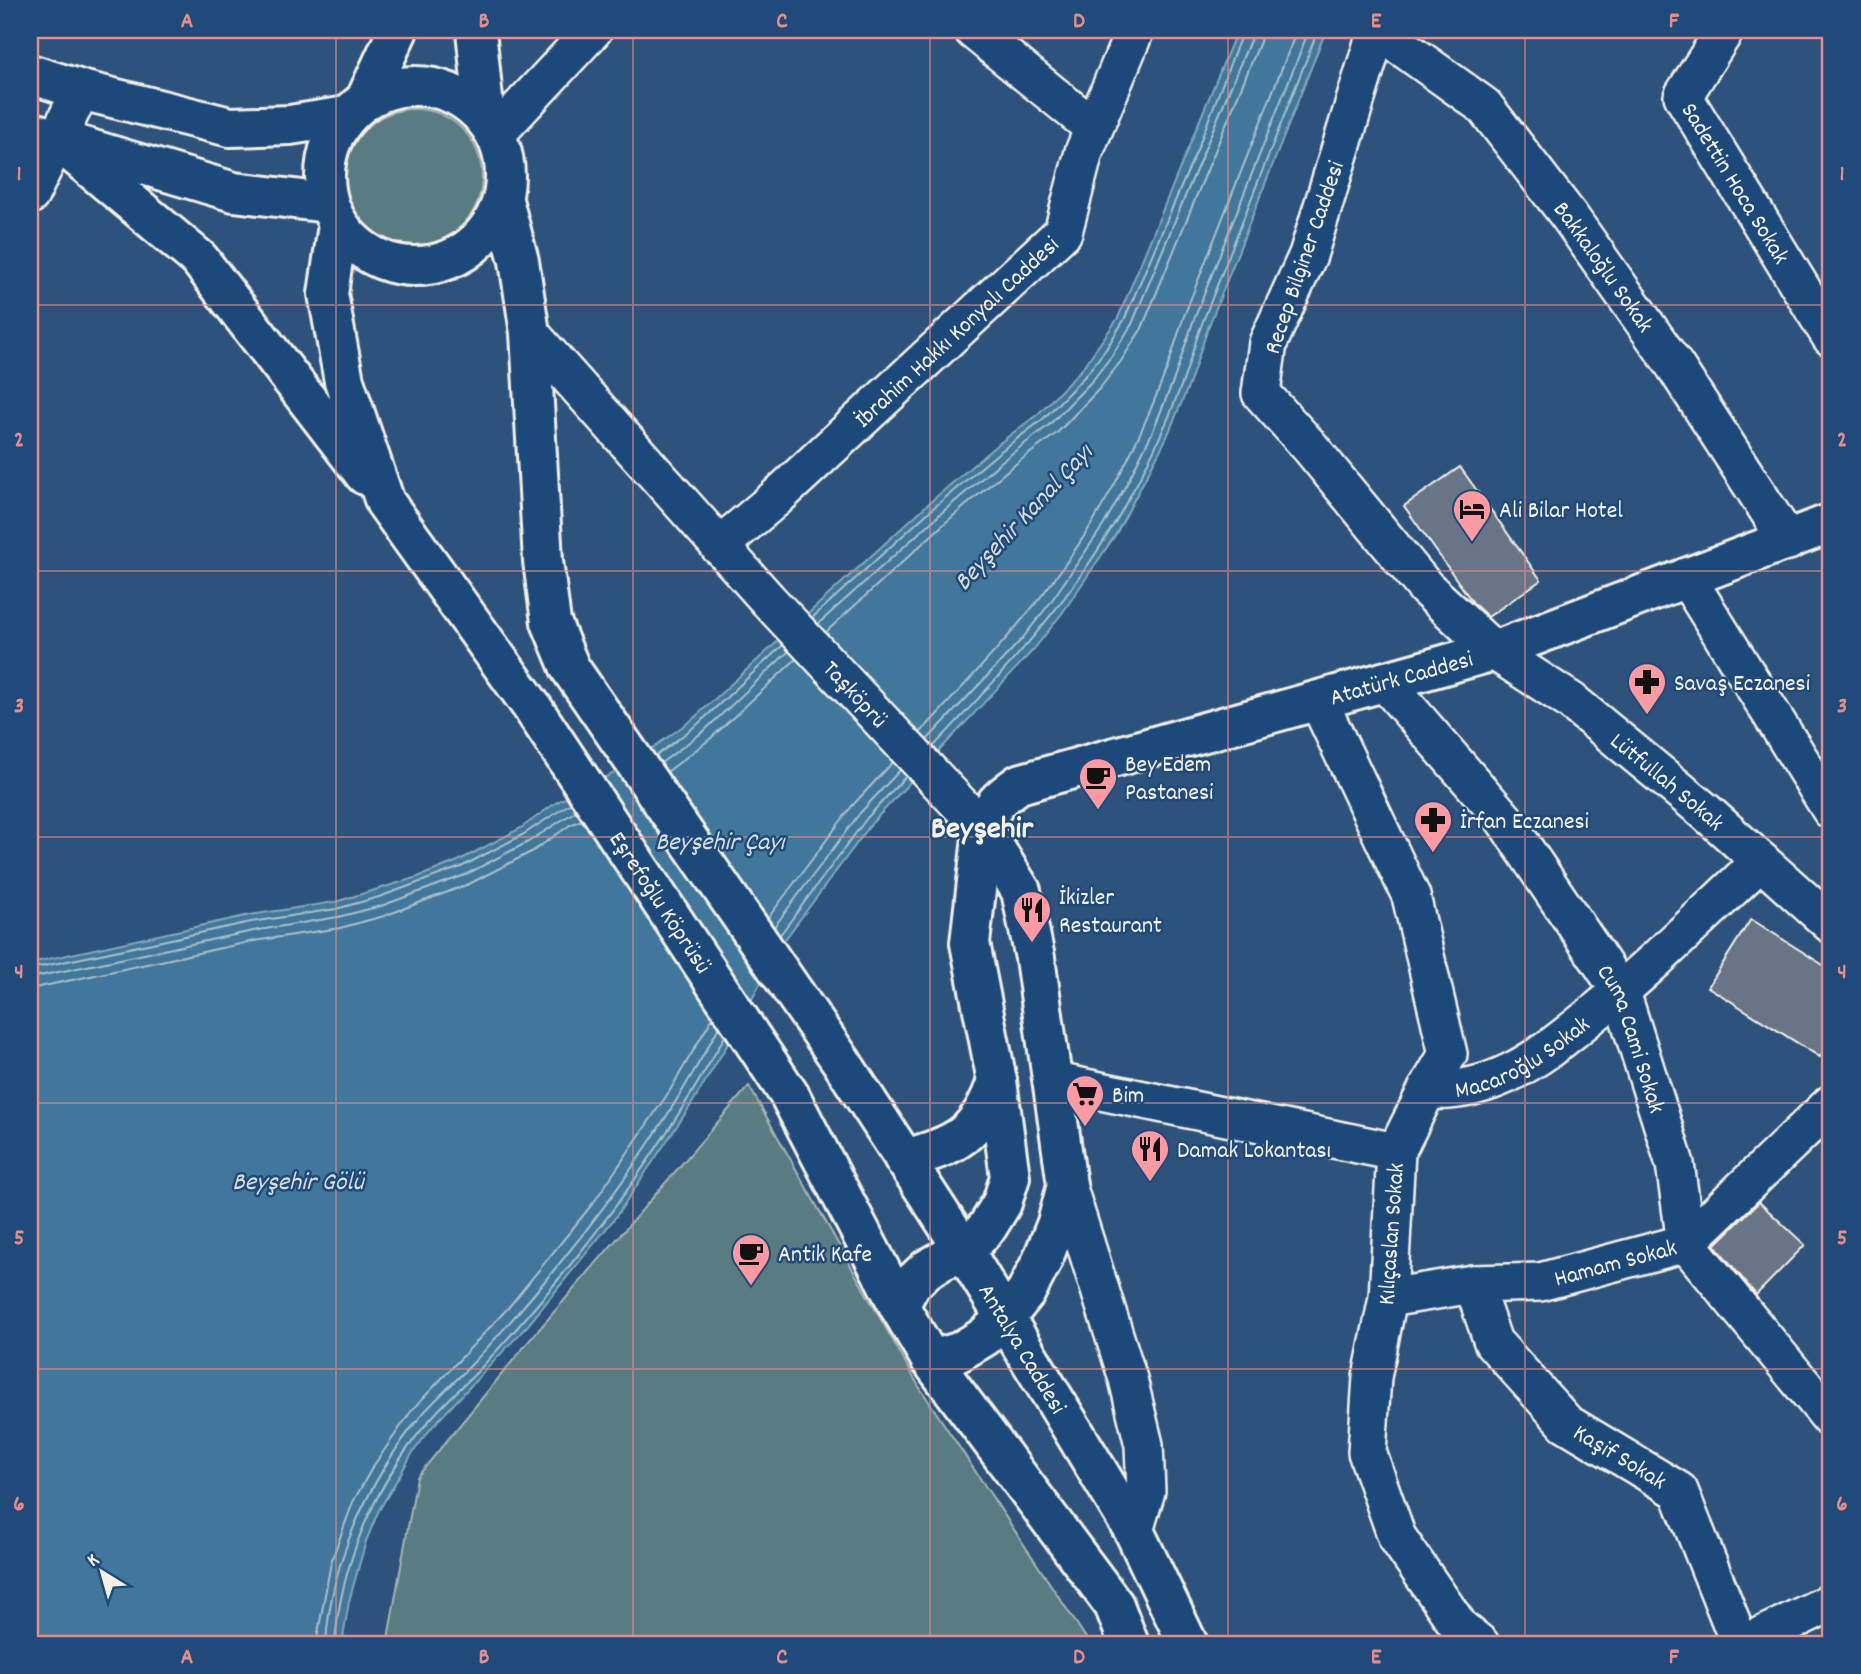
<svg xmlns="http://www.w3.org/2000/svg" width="1861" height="1674" font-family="Dekko,sans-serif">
  <rect width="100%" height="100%" fill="#2d537c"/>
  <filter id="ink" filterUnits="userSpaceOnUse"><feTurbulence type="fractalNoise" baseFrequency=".0143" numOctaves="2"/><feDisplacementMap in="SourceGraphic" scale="14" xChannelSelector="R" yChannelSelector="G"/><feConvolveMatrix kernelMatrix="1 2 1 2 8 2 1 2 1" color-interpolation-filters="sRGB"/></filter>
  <g filter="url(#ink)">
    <g fill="#597c81" stroke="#a6b6b4" stroke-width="2">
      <circle cx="414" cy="177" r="68"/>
      <polygon points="749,1086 918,1385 1090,1644 387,1644 417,1477 529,1341"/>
    </g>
    <polygon fill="#3f779b" stroke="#87a8ba" stroke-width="2" points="1237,30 1326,30 1208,328 1189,385 1166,439 1116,534 1063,612 1034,649 872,823 783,942 726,1047 691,1105 615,1218 528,1325 432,1427 412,1454 378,1512 366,1541 349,1601 342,1644 30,1644 30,963 250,915 335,902 418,877 458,861 521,828 557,802 626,767 693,719 928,504 993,448 1038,414 1081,370 1118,318"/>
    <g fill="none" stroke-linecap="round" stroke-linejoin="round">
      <g stroke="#acc0c9" stroke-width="2">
        <polyline points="812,618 932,509 997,454 1043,419 1086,375 1106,349 1124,320 1197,150 1243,30"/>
        <polyline points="818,624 938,516 1002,461 1049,425 1092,381 1113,354 1132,324 1251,38 1252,30"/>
        <polyline points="826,632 945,523 1009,469 1057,433 1100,388 1121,361 1142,328 1260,42 1262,30"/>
        <path d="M920,733C983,665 1047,599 1094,520C1122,474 1145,426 1164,376C1172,357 1177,336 1184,316C1221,220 1260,125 1297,30"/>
        <polyline points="927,740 1022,639 1050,603 1103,526 1126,485 1152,433 1174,379 1193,322 1309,30"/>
        <path d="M933,747C998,678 1062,611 1111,529C1139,483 1164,433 1183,381C1190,362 1195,341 1203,321C1241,224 1280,127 1318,30"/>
        <polyline points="656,756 698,724 783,645"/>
        <polyline points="661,763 704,731 789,651"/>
        <polyline points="667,772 710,739 796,659"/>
        <polyline points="768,918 852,806 893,762"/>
        <polyline points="774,927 860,813 900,770"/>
        <polyline points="780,935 867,818 906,776"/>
        <polyline points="30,969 251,922 336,909 379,897 461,867 524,834 571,803"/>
        <polyline points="30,978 253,931 338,917 381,906 465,875 528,842 576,811"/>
        <polyline points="30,989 254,941 340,928 384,916 469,884 533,851 570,825 582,820"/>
        <polyline points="316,1644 331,1562 353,1502 372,1468 412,1410 508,1308 594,1202 669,1092 713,1017"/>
        <path d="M326,1644C330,1562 369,1480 420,1417C436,1398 455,1382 472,1364C502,1332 531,1298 559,1264C619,1191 674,1110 719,1027"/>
        <path d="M335,1644C340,1564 376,1483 428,1422C443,1404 460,1389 476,1373C508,1340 538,1304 567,1269C626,1196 680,1117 725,1036"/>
      </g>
    </g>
    <g fill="#677586" stroke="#f4f1e8" stroke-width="2">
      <polygon points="1460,467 1541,580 1488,617 1474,604 1404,506"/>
      <polygon points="1751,919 1831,970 1831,1038 1820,1057 1708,987"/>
      <polygon points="1759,1202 1805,1245 1756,1295 1715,1245"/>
    </g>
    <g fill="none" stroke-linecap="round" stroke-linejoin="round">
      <defs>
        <g id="minor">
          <polyline points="973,30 1094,128"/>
          <path id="s1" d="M1377,30L1308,255L1268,343L1261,393L1310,447L1426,588L1494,651L1571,701L1706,812L1831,924"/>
          <path id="s2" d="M1378,30L1484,106L1569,216L1675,366L1788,541"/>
          <path id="s3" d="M1725,30L1683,96L1831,337"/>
          <polyline points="495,135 593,30"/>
          <polyline points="30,195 81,90"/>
          <path id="s4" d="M530,333L769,601L983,829"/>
          <path id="s5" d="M719,546L776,498L1063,232L1084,152L1135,30"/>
          <polyline points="1686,577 1831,810"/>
          <path id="s6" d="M1384,681L1504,819L1621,992L1675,1164L1686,1243L1831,1419"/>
          <polyline points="1318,700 1411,896 1448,1054 1427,1090 1396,1152 1388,1298 1372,1377 1367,1452 1397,1537 1460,1628 1480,1644"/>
          <polyline points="1052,1081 1396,1152"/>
          <path id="s7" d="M1427,1090C1455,1092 1484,1085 1509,1073C1540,1058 1566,1036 1592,1015C1651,967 1705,913 1761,861"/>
          <polyline points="1067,1185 1128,1379 1144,1445 1146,1491 1134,1531"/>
          <path id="s8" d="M1473,1284L1493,1342L1566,1423L1679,1491L1740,1644"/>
          <path id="s9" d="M1388,1298L1473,1284L1540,1282L1686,1243L1831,1104"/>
          <polyline points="1745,1644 1831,1602"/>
        </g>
        <g id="major">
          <polyline points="476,30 485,119"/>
          <polyline points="30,74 81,90 230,127 290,125 347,116"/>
          <circle cx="415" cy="176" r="90"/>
          <polyline points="365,101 398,30"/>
          <polyline points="30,131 234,192 328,203"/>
          <polyline points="56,139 199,259 365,475"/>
          <path id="s10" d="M503,200L519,261L530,333L543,561L551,622L570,668L841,1061L965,1252L1134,1531L1188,1644"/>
          <path id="s11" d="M338,225L328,294L344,381L385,502L532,707L790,1096L899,1306L931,1360L1114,1605L1129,1644"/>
          <path id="s12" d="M904,1159C956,1146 979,1134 997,1081L970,943L983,829C991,805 999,798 1019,784L1494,651L1831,523"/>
          <polyline points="899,1306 911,1284 927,1269 945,1259 965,1252 988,1226 1002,1203 1010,1177 997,1081"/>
          <polyline points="931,1360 959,1352 984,1337 1005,1318 1026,1292 1042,1261 1057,1223 1067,1185 1035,958 1021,891 983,829"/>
        </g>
      </defs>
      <use href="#minor" stroke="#f4f1e8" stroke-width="42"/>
      <use href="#major" stroke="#f4f1e8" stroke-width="44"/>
      <use href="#minor" stroke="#1f4a7a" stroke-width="37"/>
      <use href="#major" stroke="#1f4a7a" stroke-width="38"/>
    </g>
  </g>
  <path fill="none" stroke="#e58c88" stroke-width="2" stroke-opacity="0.55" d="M336,30V1644M633,30V1644M930,30V1644M1228,30V1644M1525,30V1644M30,305H1831M30,571H1831M30,837H1831M30,1103H1831M30,1369H1831"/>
  <defs>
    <symbol id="hotel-pin" viewBox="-11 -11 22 30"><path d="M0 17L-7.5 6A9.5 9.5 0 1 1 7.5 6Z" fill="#ff9aa2" stroke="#1f4a7a"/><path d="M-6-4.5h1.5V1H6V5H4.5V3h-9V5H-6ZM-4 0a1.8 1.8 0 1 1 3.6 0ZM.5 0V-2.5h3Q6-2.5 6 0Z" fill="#111"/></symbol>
    <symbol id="pharmacy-pin" viewBox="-11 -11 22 30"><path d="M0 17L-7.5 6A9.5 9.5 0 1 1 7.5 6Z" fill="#ff9aa2" stroke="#1f4a7a"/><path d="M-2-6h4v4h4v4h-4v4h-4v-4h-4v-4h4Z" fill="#111"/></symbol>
    <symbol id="cafe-pin" viewBox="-11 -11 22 30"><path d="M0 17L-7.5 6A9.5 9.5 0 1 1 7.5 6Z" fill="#ff9aa2" stroke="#1f4a7a"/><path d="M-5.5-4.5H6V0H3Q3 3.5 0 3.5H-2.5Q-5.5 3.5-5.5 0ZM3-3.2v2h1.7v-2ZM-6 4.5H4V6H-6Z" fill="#111"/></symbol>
    <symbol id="restaurant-pin" viewBox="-11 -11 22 30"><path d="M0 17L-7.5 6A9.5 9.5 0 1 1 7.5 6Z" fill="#ff9aa2" stroke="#1f4a7a"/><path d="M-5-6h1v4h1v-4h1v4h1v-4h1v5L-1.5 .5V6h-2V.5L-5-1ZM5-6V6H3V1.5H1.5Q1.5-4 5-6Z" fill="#111"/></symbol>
    <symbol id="supermarket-pin" viewBox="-11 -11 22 30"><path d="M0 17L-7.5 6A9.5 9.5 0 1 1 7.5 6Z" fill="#ff9aa2" stroke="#1f4a7a"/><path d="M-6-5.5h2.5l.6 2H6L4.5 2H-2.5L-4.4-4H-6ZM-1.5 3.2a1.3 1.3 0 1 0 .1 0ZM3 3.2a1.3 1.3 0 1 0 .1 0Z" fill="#111"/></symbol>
  </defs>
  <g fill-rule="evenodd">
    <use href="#hotel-pin" x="1450" y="487" width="44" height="60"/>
    <use href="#pharmacy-pin" x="1625" y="660" width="44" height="60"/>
    <use href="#cafe-pin" x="1076" y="755" width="44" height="60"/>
    <use href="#pharmacy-pin" x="1411" y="798" width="44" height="60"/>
    <use href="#restaurant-pin" x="1010" y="888" width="44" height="60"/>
    <use href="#supermarket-pin" x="1063" y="1072" width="44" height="60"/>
    <use href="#restaurant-pin" x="1128" y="1127" width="44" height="60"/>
    <use href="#cafe-pin" x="729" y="1231" width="44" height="60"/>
  </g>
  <g text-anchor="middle" stroke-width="5" stroke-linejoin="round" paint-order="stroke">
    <g font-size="24" fill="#f4f1e8" stroke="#1f4a7a">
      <text dy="8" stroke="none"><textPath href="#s3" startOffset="180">Sadettin Hoca Sokak</textPath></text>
      <text transform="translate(1303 257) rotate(-71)" y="8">Recep Bilginer Caddesi</text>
      <text dy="8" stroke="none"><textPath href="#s2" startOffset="331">Bakkaloğlu Sokak</textPath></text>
      <text dy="8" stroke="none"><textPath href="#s5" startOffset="320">İbrahim Hakkı Konyalı Caddesi</textPath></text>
      <text dy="8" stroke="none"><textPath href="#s12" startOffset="840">Atatürk Caddesi</textPath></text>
      <text dy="8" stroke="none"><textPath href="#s4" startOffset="486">Taşköprü</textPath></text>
      <text dy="8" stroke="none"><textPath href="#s1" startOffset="948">Lütfullah Sokak</textPath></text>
      <text dy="8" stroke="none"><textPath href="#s11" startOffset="772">Eşrefoğlu Köprüsü</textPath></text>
      <text dy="8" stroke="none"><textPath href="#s6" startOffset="439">Cuma Cami Sokak</textPath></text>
      <text dy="8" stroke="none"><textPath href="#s7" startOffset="103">Macaroğlu Sokak</textPath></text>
      <text transform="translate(1390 1234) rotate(-86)" y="8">Kılıçaslan Sokak</text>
      <text dy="8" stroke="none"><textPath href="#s9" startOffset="231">Hamam Sokak</textPath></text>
      <text dy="8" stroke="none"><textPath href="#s10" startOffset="1293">Antalya Caddesi</textPath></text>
      <text dy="8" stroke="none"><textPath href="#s8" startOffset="234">Kaşif Sokak</textPath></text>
    </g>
    <g font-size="24" fill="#f4f1e8" stroke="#1f4a7a" text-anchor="start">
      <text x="1499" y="517">Ali Bilar Hotel</text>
      <text x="1674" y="690">Savaş Eczanesi</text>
      <text x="1125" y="771">Bey Edem<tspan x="1125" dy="28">Pastanesi</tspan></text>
      <text x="1460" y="828">İrfan Eczanesi</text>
      <text x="1059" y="904">İkizler<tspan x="1059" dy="28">Restaurant</tspan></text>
      <text x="1112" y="1102">Bim</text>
      <text x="1177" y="1157">Damak Lokantası</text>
      <text x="778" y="1261">Antik Kafe</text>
    </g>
    <g font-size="26" font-style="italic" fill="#d9dfdc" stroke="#1f4a7a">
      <text transform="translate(1022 516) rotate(-47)" y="9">Beyşehir Kanal Çayı</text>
      <text x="720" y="849">Beyşehir Çayı</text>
      <text x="298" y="1189">Beyşehir Gölü</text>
    </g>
    <g font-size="32" font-weight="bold" fill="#f4f1e8" stroke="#1f4a7a">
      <text x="982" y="837">Beyşehir</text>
    </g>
  </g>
  <rect width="1861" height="1674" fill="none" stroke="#1f4a7a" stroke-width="77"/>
  <g transform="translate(102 1572) rotate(323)" stroke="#1f4a7a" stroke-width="5" paint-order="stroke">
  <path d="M0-5L12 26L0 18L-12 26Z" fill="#f4f1e8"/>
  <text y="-10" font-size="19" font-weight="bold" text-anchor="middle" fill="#f4f1e8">K</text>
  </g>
  <rect x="38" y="38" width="1784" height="1598" fill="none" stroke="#e58c88" stroke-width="2.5"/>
  <g font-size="23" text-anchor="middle" font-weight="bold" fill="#e58c88">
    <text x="187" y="27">A</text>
    <text x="484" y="27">B</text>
    <text x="782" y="27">C</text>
    <text x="1079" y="27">D</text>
    <text x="1376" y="27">E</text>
    <text x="1674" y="27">F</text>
    <text x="19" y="180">1</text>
    <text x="1842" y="180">1</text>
    <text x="19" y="446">2</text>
    <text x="1842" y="446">2</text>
    <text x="19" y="712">3</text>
    <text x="1842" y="712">3</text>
    <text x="19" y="978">4</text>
    <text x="1842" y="978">4</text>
    <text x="19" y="1244">5</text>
    <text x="1842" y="1244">5</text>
    <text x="19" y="1510">6</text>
    <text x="1842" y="1510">6</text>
    <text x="187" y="1663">A</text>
    <text x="484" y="1663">B</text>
    <text x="782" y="1663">C</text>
    <text x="1079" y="1663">D</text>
    <text x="1376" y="1663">E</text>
    <text x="1674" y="1663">F</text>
  </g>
</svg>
